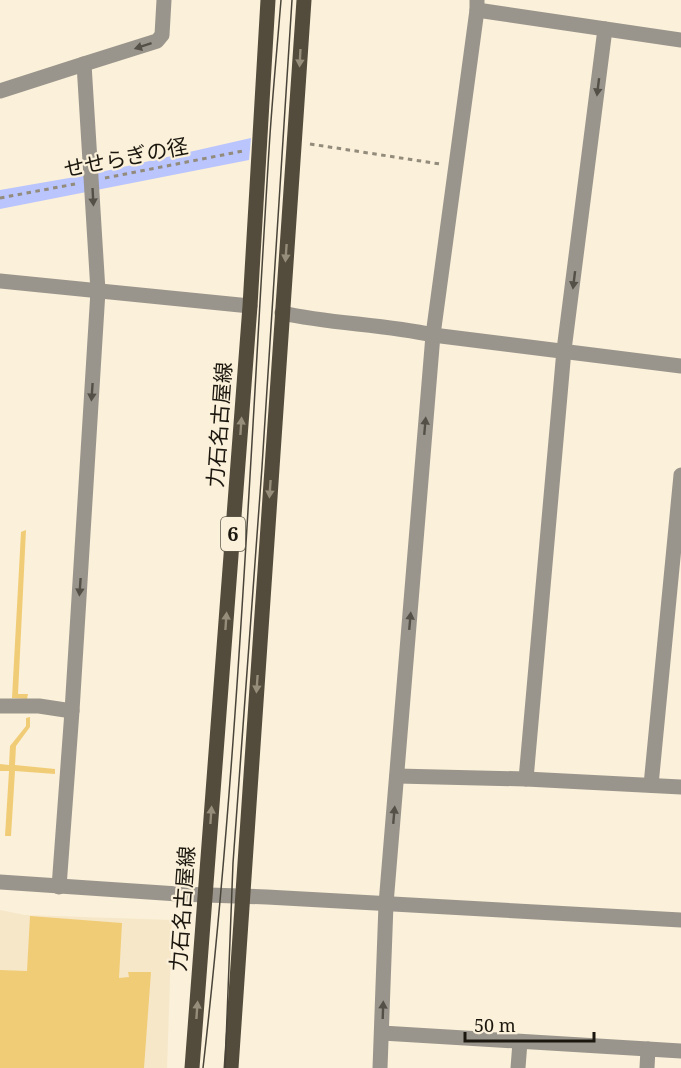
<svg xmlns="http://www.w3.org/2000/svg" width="681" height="1068" font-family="'Noto Serif','Noto Sans JP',serif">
  <rect width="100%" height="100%" fill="#fbf0d9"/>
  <polygon fill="#f5e7c8" points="0,910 25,915 172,920 167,1068 0,1068"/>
  <polygon fill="#bac5fe" points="251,138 249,160 0,209 0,190 92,174"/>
  <g fill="#f1cc76">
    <polygon points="26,530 18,694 28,694 27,699 12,698 21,532"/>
    <polygon points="30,717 30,727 16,746 15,765 55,769 55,774 15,771 11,836 5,836 9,771 0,771 0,764 9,765 10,746 26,726 26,718"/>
    <polygon points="30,916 122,923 119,978 129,977 128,972 151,972 144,1068 0,1068 0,970 27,971"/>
  </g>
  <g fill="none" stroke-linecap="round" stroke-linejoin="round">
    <g stroke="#938b7b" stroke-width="3" stroke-dasharray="4.5 4.5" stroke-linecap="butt">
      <polyline points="310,144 440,164"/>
      <polyline points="105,178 243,151"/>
      <polyline points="0,198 75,184"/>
    </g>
    <g stroke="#9a958c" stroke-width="15">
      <polyline points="477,10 681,40"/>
      <polyline points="0,91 84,64"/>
      <polyline points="0,281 250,306"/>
      <polyline points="0,706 39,706 72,711"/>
      <polyline points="397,776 526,779 681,787"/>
      <polyline points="526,779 564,350 605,29"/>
      <polyline points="651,785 681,475"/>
      <polyline points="59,887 72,711 98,291 84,64 157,41 162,35 164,0"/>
      <polyline points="382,1033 681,1051"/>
      <polyline points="380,1068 386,904 433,335 477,10 477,0"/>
      <polyline points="518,1068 520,1042"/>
      <polyline points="647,1068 648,1049"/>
    </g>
    <g stroke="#9a958c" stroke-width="15">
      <path d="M282,313C331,324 383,324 433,335L681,366"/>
      <polyline points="0,882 178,894 267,897 681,920"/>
    </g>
    <g stroke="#534b3b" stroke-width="15">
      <polyline points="192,1068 250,306 268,0"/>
      <polyline points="231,1068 304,0"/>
    </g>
    <g stroke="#494439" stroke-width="1.5">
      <path d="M203,1068C238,763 250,456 269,150C272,100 277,50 281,0"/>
      <polyline points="225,1068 233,863 262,467 292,0"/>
    </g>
  </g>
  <defs><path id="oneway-solid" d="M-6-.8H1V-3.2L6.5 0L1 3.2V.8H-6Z" transform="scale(1.5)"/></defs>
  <g fill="#545047">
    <use href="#oneway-solid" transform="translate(143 46) rotate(162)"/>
    <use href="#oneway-solid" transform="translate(598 87) rotate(97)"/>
    <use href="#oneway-solid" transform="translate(93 197) rotate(87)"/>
    <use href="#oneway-solid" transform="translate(574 280) rotate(97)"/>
    <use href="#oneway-solid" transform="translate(92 392) rotate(94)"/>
    <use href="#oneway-solid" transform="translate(425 426) rotate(-85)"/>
    <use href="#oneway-solid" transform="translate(80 587) rotate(94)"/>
    <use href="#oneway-solid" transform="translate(410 621) rotate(-85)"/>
    <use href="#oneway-solid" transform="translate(394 815) rotate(-85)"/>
    <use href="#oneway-solid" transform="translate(383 1010) rotate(-88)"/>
  </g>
  <g fill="#968d7a">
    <use href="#oneway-solid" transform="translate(300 58) rotate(93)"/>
    <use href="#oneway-solid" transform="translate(286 253) rotate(94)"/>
    <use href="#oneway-solid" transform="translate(241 426) rotate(-86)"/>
    <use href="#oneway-solid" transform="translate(270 489) rotate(94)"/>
    <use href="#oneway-solid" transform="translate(226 621) rotate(-86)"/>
    <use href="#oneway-solid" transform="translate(257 684) rotate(94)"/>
    <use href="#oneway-solid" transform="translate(211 815) rotate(-86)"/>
    <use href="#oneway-solid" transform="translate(197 1010) rotate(-86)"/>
  </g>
  <g text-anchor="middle" stroke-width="4.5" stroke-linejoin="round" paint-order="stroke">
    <rect fill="#fbf0d9" stroke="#5e584c" stroke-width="1.5" x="221" y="517" width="24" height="34" rx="4.5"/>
    <g font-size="20" font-weight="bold" fill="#1b170f">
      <text x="233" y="541">6</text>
    </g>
    <g font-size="21" fill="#1b170f" stroke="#fbf0d9">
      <text transform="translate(126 158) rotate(-11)" y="7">せせらぎの径</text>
      <text transform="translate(220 425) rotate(-86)" y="7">力石名古屋線</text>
      <text transform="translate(183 909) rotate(-86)" y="7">力石名古屋線</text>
    </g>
  </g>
  <path d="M465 1032v9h129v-9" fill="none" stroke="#1b170f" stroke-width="3"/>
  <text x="474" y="1032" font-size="18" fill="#1b170f" stroke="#fbf0d9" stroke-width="4.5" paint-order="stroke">50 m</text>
</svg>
